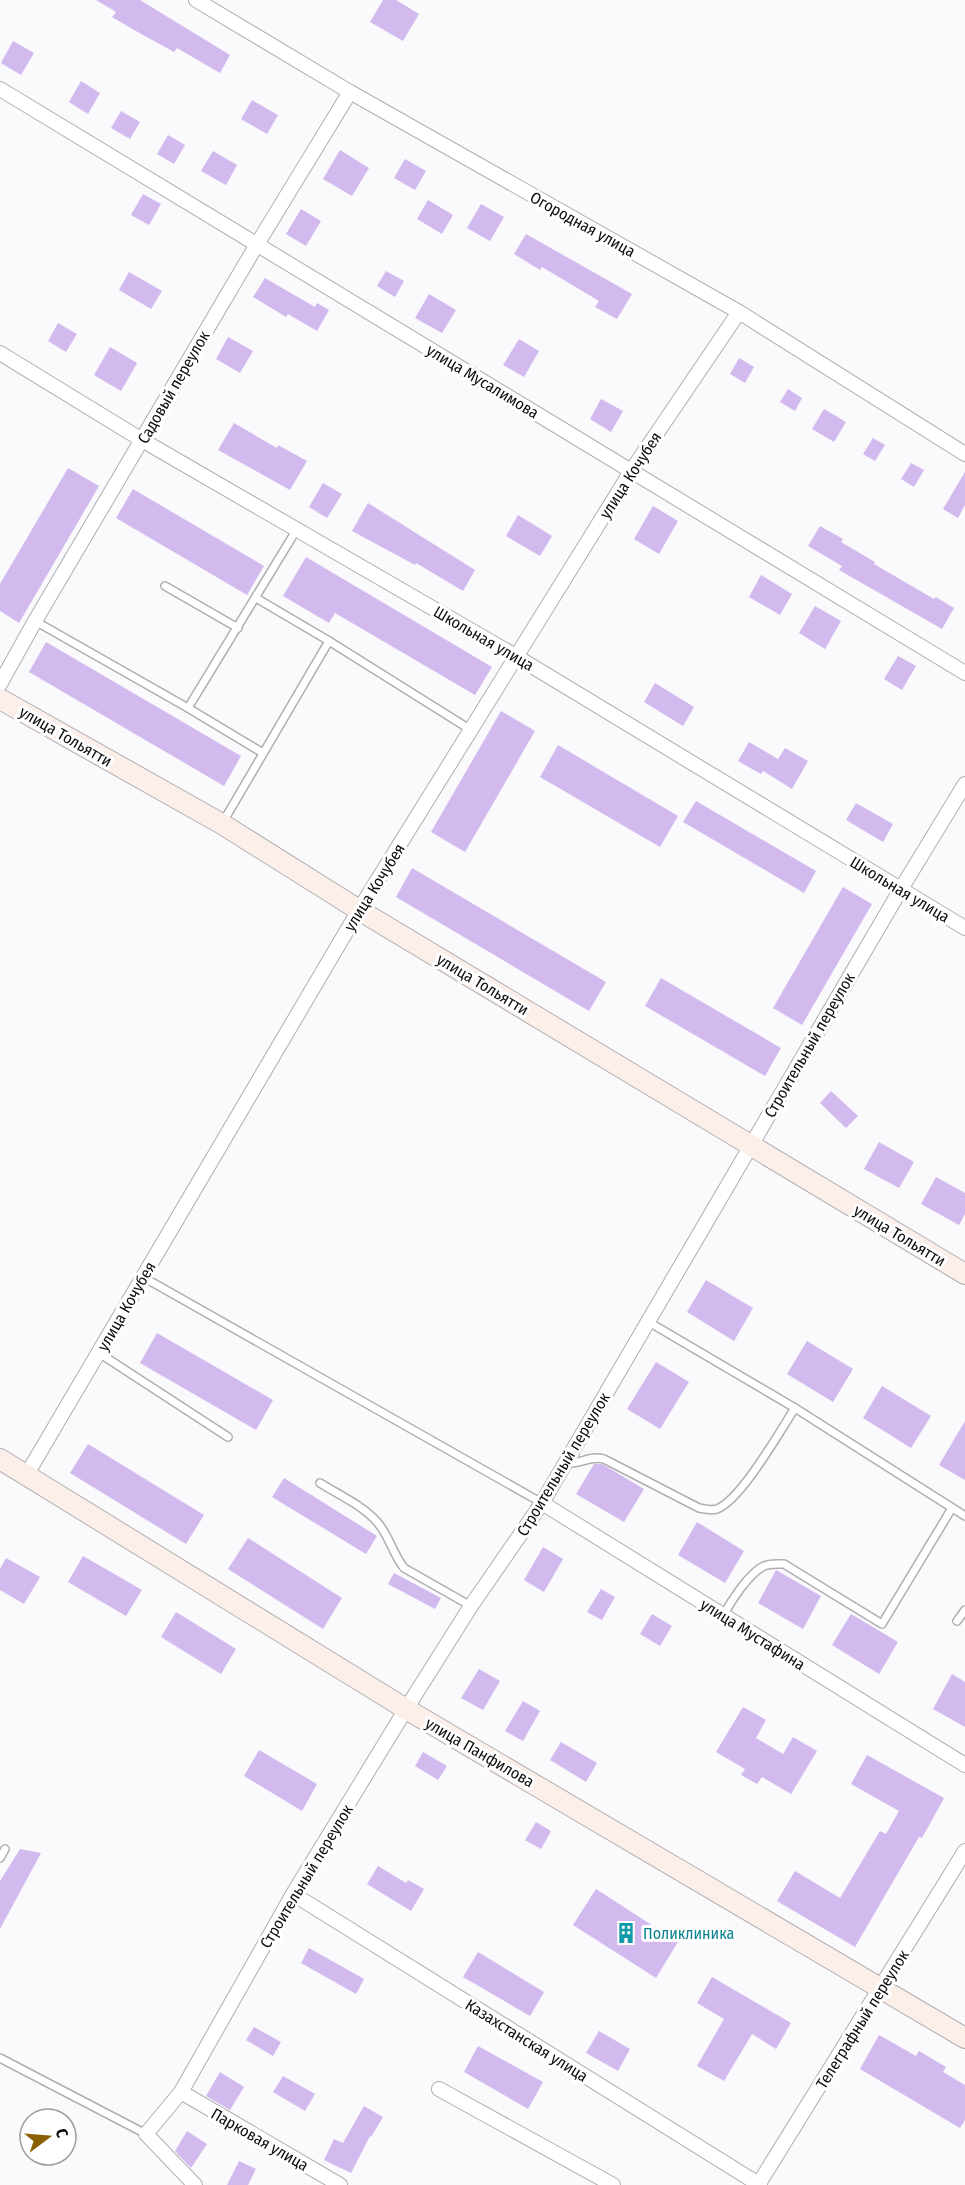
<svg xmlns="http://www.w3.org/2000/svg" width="965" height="2185" font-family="'Fira Sans Condensed',sans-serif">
  <rect width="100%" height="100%" fill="#faf9fc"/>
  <g fill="#d2baee">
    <polygon points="96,0 140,0 230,55 220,73 177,48 174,52 134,30 112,17 116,12"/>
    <polygon points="383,0 396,0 419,14 403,41 370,22"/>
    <polygon points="13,41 34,53 21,75 1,63"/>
    <polygon points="81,81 100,93 88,114 69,102"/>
    <polygon points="252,100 278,115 267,134 241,119"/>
    <polygon points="121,111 140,122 130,139 111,128"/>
    <polygon points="168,135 185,145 174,164 157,154"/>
    <polygon points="340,150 369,168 352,196 323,179"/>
    <polygon points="213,151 237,165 226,185 201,171"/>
    <polygon points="405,159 426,171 415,190 394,178"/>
    <polygon points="143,194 161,204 149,225 131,215"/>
    <polygon points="428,200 453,215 442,234 417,219"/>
    <polygon points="481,204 504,217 490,241 467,228"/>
    <polygon points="301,209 321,221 306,246 286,234"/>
    <polygon points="526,234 632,294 617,319 595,307 599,301 542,267 540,270 514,254"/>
    <polygon points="386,271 404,281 395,297 377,286"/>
    <polygon points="129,272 162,291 151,309 119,290"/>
    <polygon points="265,278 315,307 317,303 329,310 317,331 288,314 286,317 253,297"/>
    <polygon points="429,294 456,310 442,333 415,318"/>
    <polygon points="58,323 77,334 66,352 48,341"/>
    <polygon points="228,337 253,351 240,373 216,359"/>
    <polygon points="519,339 539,351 524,377 503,365"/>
    <polygon points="110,347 137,363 121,391 94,375"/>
    <polygon points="739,358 754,367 745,383 730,374"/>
    <polygon points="788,389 802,398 795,411 780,402"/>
    <polygon points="601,399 623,411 611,432 590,419"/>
    <polygon points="824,409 846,422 834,442 812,429"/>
    <polygon points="234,423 277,448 278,445 307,461 290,490 218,450"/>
    <polygon points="873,438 885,445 875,461 863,454"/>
    <polygon points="911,463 924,470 914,487 901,479"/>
    <polygon points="68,468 99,486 19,623 0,611 0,584"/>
    <polygon points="965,472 965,505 958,518 943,509"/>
    <polygon points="323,483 342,494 327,518 309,507"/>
    <polygon points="133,489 264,566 247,595 116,518"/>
    <polygon points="368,503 475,570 463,591 416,563 415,565 352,531"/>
    <polygon points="653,506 678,521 659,554 634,539"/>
    <polygon points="518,515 552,536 540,556 506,536"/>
    <polygon points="820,526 843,539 841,542 875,562 874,564 934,599 936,597 954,608 942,629 839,570 842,566 808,546"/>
    <polygon points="306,557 492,667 475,695 335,613 329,623 283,596"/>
    <polygon points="761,575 792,594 780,615 749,597"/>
    <polygon points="815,606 841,621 825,649 799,633"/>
    <polygon points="46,642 241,756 224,786 29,672"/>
    <polygon points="898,656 916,666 902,690 884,679"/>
    <polygon points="655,683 694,707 683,726 644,702"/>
    <polygon points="501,711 535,731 465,852 431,832"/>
    <polygon points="749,742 778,759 785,748 808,761 792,789 763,771 761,774 738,761"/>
    <polygon points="558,745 678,816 660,847 540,777"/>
    <polygon points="696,801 816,871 804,893 683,822"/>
    <polygon points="856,803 893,824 883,842 846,820"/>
    <polygon points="412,868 606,982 589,1011 396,897"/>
    <polygon points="843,887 872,904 802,1025 773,1008"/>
    <polygon points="661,978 781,1048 765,1076 645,1006"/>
    <polygon points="831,1091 858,1116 846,1128 820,1103"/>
    <polygon points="879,1142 914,1162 899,1188 864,1169"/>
    <polygon points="936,1177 965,1193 965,1214 959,1225 921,1204"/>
    <polygon points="706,1280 753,1308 734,1341 687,1312"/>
    <polygon points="157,1333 273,1400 256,1430 140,1363"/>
    <polygon points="807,1341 853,1369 833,1402 787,1374"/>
    <polygon points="656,1362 689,1382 660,1429 627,1409"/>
    <polygon points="882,1386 931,1416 911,1448 863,1418"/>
    <polygon points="965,1421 965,1480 939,1465"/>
    <polygon points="88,1444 204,1515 186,1544 70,1473"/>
    <polygon points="594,1464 602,1464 644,1489 624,1522 576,1494"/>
    <polygon points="284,1478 377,1536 366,1554 272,1497"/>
    <polygon points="697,1522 744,1551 725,1583 678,1555"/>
    <polygon points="248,1538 342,1598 323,1629 228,1569"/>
    <polygon points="543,1547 563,1559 544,1592 524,1580"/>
    <polygon points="83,1556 142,1590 126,1616 68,1582"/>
    <polygon points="6,1558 40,1577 24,1604 0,1590 0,1569"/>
    <polygon points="776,1570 821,1596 803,1629 758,1603"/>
    <polygon points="394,1573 441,1598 435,1609 388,1584"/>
    <polygon points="601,1589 615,1597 602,1620 587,1612"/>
    <polygon points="176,1612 236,1649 221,1674 161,1637"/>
    <polygon points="652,1614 672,1626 660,1646 640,1634"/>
    <polygon points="851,1614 898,1642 879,1674 832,1645"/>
    <polygon points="479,1669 500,1681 483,1710 461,1698"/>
    <polygon points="952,1674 965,1682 965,1727 933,1709"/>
    <polygon points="523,1701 540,1711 523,1741 505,1731"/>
    <polygon points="743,1707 766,1720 756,1738 783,1754 793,1737 817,1751 791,1794 762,1777 757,1784 741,1775 745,1769 716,1752"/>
    <polygon points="561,1742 597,1763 586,1782 550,1760"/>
    <polygon points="259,1750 317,1784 302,1811 244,1776"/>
    <polygon points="423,1752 447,1766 438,1780 415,1766"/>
    <polygon points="867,1755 944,1798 922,1838 919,1837 855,1947 777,1901 795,1871 840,1898 880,1831 886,1834 899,1811 851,1784"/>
    <polygon points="536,1822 551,1831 541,1849 525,1840"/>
    <polygon points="20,1849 41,1853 0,1929 0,1881"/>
    <polygon points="378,1866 406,1883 408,1880 424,1889 411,1911 367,1884"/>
    <polygon points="596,1889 678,1942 656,1978 573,1925"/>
    <polygon points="309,1948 364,1979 356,1994 301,1963"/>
    <polygon points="478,1952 544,1992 530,2016 463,1977"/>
    <polygon points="712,1977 791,2023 776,2049 752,2034 724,2081 697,2066 724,2019 697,2003"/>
    <polygon points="254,2027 281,2042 273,2056 246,2040"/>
    <polygon points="599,2031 630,2049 618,2071 586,2053"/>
    <polygon points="879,2035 916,2056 919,2051 946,2067 943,2072 965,2085 965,2120 960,2128 860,2069"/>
    <polygon points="478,2046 543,2082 528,2109 464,2072"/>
    <polygon points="220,2072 244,2087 230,2110 206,2096"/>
    <polygon points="283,2076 315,2094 305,2111 273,2092"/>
    <polygon points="364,2106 383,2117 371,2137 370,2136 351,2173 324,2160 334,2139 343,2143"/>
    <polygon points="187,2131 207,2144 191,2168 175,2151"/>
    <polygon points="239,2161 256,2169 248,2185 227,2185"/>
  </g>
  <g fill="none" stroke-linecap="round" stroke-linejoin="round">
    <defs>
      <g id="lane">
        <polyline points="165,586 238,628"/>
        <polyline points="256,598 329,641 471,730"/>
        <polyline points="35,621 188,708 263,753"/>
        <polyline points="188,708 297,529"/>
        <polyline points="223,822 329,641"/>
        <polyline points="143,1277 542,1503"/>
        <polyline points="647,1321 795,1408 965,1516"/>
        <polyline points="99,1353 228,1437"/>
        <path d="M565,1463C580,1465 589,1455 604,1459L699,1508C705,1509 711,1511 717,1509C741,1500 780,1431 795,1408"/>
        <path d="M320,1483C339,1495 364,1506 378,1523C389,1536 393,1554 404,1568L471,1606"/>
        <path d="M723,1616C731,1601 749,1573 764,1566C770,1563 777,1564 784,1564L882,1624L952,1508"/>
        <polyline points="957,1621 965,1610"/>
        <polyline points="0,1858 5,1849"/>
        <polyline points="0,2058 146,2134"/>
      </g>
      <g id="street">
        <polyline points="196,0 350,92 739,312 965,454"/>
        <path d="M0,89C321,286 644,477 965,673"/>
        <polyline points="0,353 142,440 517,657 965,928"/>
        <polyline points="0,684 35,621 256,246 350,92"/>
        <polyline points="27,1474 359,910 632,470 739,312"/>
        <polyline points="542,1503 965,1765"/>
        <polyline points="293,1894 760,2185"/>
        <polyline points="439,2089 613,2185"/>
        <polyline points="181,2092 340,2185"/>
        <polyline points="195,2185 146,2134 181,2092 293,1894 406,1709 471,1606 542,1503 901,889 965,784"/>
        <polyline points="758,2185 965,1851"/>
      </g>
      <g id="secondary">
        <polyline points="0,699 222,824 359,910 965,1274"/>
        <polyline points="0,1459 406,1709 965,2038"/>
      </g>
    </defs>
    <use href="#lane" stroke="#afaeb1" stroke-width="10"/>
    <use href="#street" stroke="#afaeb1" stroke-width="16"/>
    <use href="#secondary" stroke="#afaeb1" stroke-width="22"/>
    <use href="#lane" stroke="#fff" stroke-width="7"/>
    <use href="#street" stroke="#fff" stroke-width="14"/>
    <use href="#secondary" stroke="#fcefe9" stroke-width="20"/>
  </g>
  <defs>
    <symbol id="building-bare" viewBox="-9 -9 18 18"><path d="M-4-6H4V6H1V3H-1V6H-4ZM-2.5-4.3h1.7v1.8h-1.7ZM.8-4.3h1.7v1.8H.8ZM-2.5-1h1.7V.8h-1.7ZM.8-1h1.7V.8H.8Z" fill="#0f9aa8" stroke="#fff" stroke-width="2.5" paint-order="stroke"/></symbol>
  </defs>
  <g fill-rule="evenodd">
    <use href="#building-bare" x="611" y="1918" width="30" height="30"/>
  </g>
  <g text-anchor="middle" stroke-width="6" stroke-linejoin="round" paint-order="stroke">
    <g font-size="16" fill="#0d0d0e" stroke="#fff">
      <text transform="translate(583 224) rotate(29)" y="6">Огородная улица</text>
      <text transform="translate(483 381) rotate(31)" y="6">улица Мусалимова</text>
      <text transform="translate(173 387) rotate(-60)" y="6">Садовый переулок</text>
      <text transform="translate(630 475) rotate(-57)" y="6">улица Кочубея</text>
      <text transform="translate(484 638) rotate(30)" y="6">Школьная улица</text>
      <text transform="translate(66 736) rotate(30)" y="6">улица Тольятти</text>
      <text transform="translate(374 887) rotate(-58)" y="6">улица Кочубея</text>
      <text transform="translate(900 889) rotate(31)" y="6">Школьная улица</text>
      <text transform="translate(483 984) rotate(31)" y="6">улица Тольятти</text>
      <text transform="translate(809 1045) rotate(-60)" y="6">Строительный переулок</text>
      <text transform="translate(900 1235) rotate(31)" y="6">улица Тольятти</text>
      <text transform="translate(126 1306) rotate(-60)" y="6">улица Кочубея</text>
      <text transform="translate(563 1464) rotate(-59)" y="6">Строительный переулок</text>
      <text transform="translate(753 1634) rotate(32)" y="6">улица Мустафина</text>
      <text transform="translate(480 1752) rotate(30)" y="6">улица Панфилова</text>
      <text transform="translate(306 1876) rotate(-59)" y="6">Строительный переулок</text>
      <text transform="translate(862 2019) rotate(-58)" y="6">Телеграфный переулок</text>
      <text transform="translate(527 2040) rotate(32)" y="6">Казахстанская улица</text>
      <text transform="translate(260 2139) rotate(30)" y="6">Парковая улица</text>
    </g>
    <g font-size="16" fill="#0d838f" stroke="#fff" text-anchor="start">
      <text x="643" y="1939">Поликлиника</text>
    </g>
  </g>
  <g transform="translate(48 2137) rotate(74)"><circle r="28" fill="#ffffff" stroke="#9e9e9f" stroke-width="1.5"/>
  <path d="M0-4.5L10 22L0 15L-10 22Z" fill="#895f00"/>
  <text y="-9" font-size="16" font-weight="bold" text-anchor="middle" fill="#0d0d0e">С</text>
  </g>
</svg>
